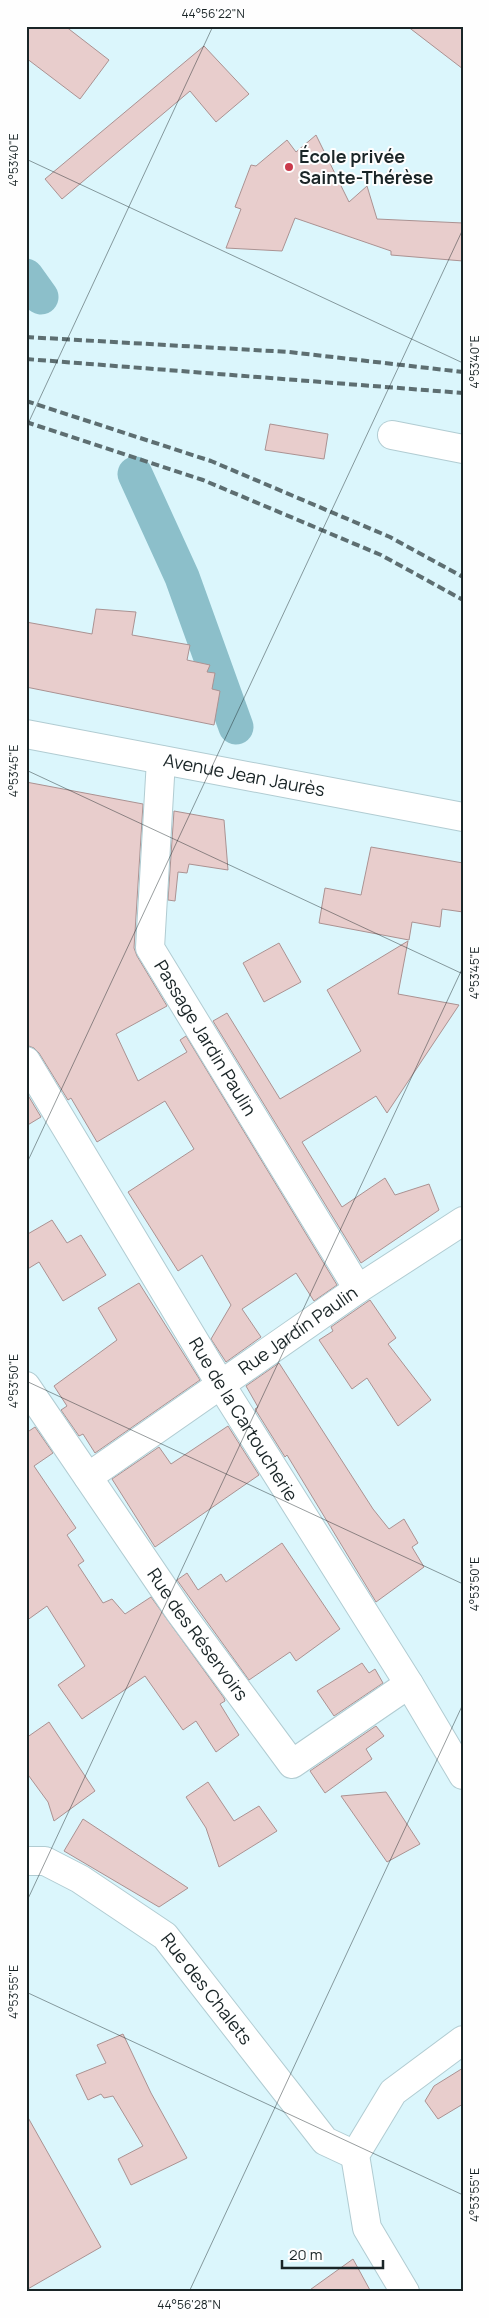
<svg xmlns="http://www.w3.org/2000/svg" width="489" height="2318" font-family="Manrope,sans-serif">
  <rect width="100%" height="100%" fill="#dbf6fc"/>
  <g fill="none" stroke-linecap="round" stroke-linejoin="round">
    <g stroke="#8cbfca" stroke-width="35">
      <polyline points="26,276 41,297"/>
      <polyline points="135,474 182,577 236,727"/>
    </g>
  </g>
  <g fill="#e8cdcc" stroke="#ab9292">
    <polygon points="26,26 65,26 109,60 80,99 26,58"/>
    <polygon points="407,26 463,26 463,69"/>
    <polygon points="204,46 249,94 216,122 190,91 62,199 45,179"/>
    <polygon points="316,135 349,202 367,186 377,219 463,223 463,261 391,255 391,251 295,218 282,251 226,248 241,209 235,207 251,165 256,166 287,140 296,152"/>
    <polygon points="270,424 328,434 324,459 265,450"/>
    <polygon points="96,609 136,612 132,635 190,645 187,660 210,665 207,672 215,673 212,689 220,691 214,725 26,687 26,622 92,634"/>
    <polygon points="26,782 143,804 134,948 137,956 167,1006 116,1034 138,1081 187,1052 180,1040 186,1036 337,1285 314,1301 296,1273 242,1309 261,1337 226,1362 211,1339 231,1305 202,1255 178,1271 128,1192 194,1149 165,1101 97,1142 71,1098 68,1100 39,1053 34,1048 26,1045"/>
    <polygon points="174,811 224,820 228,870 189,864 187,873 178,872 175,901 168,900"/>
    <polygon points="371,847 463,863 463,912 442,909 440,927 412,922 409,940 319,923 325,888 361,895"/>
    <polygon points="408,941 398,994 459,1005 387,1113 376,1096 302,1142 342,1207 385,1178 395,1195 429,1184 439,1210 361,1263 213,1021 227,1013 280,1099 361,1051 327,990"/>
    <polygon points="279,943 301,982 264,1002 243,963"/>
    <polygon points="26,1092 41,1117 26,1126"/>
    <polygon points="52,1220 67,1243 81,1235 106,1275 63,1301 39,1262 26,1270 26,1235"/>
    <polygon points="139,1283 200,1380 95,1453 83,1434 79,1436 61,1410 67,1406 54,1386 117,1340 98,1308"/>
    <polygon points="370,1300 396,1338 388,1344 431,1400 398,1426 367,1378 352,1389 319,1340 333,1331 331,1327"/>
    <polygon points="279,1363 373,1509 389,1529 404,1519 418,1543 412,1547 424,1567 376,1602 287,1455 285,1457 255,1409 258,1407 246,1386"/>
    <polygon points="228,1426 259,1475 155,1547 112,1479 159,1447 171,1464"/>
    <polygon points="35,1427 53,1453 34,1466 76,1528 67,1535 84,1561 78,1565 103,1603 112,1599 125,1614 151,1597 224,1698 225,1701 220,1704 239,1735 216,1752 196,1721 183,1730 145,1676 82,1719 58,1685 85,1666 47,1606 26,1621 26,1433"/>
    <polygon points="282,1543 340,1629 296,1661 290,1652 249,1680 177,1580 187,1573 198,1590 221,1574 226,1582"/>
    <polygon points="362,1663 369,1673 375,1669 383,1683 334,1716 317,1691"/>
    <polygon points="49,1722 95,1791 54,1821 48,1802 26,1772 26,1738"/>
    <polygon points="376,1726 384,1736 366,1749 372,1759 325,1793 310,1771"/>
    <polygon points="208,1782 234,1821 259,1806 277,1831 219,1867 206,1828 186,1797"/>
    <polygon points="386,1792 420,1844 387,1862 341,1796"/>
    <polygon points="83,1819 188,1888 159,1907 64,1851"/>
    <polygon points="123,2034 151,2093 187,2158 131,2185 118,2159 143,2146 113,2096 104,2098 101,2094 88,2100 76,2075 106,2063 97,2045"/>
    <polygon points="463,2068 463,2104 438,2119 425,2101 434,2086"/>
    <polygon points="26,2114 101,2247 26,2290"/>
    <polygon points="353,2259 371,2292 307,2292"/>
  </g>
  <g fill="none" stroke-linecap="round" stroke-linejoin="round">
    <defs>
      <g id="minor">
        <polyline points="392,435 463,449"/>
        <path id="s1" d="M161,760L150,948L358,1289"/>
        <path id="s2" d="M26,1061L221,1385L409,1684L463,1775"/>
        <path id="s3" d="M26,1386L179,1611L292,1764L409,1684"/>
        <path id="s4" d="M88,1477L358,1289L463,1221"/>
        <path id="s5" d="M26,1861H45L80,1879L165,1936L325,2141L355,2155"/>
        <polyline points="405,2292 367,2228 355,2155 393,2092 463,2040"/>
      </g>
      <g id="major">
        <path id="s6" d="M26,734L463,817"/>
      </g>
    </defs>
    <use href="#minor" stroke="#b1ccd2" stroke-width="30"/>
    <use href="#major" stroke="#b1ccd2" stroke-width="30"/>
    <use href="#minor" stroke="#fff" stroke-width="28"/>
    <use href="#major" stroke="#fff" stroke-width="28"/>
    <g stroke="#5d6e71" stroke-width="4" stroke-dasharray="8 4" stroke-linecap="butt">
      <polyline points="26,337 289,352 463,372"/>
      <polyline points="26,359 463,393"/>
      <polyline points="26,401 211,461 390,537 463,577"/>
      <polyline points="26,422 203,480 381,555 463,600"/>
    </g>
  </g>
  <path fill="none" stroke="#1a2527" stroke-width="1" stroke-opacity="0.45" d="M26,159L463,363M26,428L213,26M26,770L463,974M26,1165L463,229M26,1381L463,1584M26,1903L463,967M26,1992L463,2195M189,2292L463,1704"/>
  <circle fill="#ca3a4b" stroke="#fefefe" stroke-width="2" cx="289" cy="167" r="5"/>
  <g text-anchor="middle" stroke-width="4" stroke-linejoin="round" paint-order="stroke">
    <g font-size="18" font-weight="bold" fill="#1a2527" stroke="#fefefe" text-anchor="start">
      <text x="299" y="163">École privée<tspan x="299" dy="21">Sainte-Thérèse</tspan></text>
    </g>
    <g font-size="18" fill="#1a2527" stroke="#fefefe">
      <text dy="6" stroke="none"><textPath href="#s6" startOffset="222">Avenue Jean Jaurès</textPath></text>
      <text dy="6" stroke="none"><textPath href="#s1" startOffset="294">Passage Jardin Paulin</textPath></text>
      <text dy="6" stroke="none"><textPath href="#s4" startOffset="256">Rue Jardin Paulin</textPath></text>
      <text dy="6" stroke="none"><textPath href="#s2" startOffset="419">Rue de la Cartoucherie</textPath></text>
      <text dy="6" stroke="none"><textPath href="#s3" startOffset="302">Rue des Réservoirs</textPath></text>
      <text dy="6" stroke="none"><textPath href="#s5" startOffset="228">Rue des Chalets</textPath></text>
    </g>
  </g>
  <rect width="489" height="2318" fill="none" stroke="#fefefe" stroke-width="55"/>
  <path d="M282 2260v8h101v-8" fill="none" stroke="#1a2527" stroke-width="2.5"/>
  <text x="289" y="2260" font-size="15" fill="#1a2527" stroke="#fefefe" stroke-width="4" paint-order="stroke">20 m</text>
  <rect x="28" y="28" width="434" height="2262" fill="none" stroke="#1a2527" stroke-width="2"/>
  <g font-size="12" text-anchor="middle" fill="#1a2527">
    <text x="213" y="18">44°56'22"N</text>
    <text transform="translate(14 160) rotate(-90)" y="4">4°53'40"E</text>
    <text transform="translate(475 362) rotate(-90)" y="4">4°53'40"E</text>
    <text transform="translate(14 771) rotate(-90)" y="4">4°53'45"E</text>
    <text transform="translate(475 973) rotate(-90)" y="4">4°53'45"E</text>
    <text transform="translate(14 1381) rotate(-90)" y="4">4°53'50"E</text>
    <text transform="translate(475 1584) rotate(-90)" y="4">4°53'50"E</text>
    <text transform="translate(14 1992) rotate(-90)" y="4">4°53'55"E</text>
    <text transform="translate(475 2195) rotate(-90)" y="4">4°53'55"E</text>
    <text x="189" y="2309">44°56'28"N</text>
  </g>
</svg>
